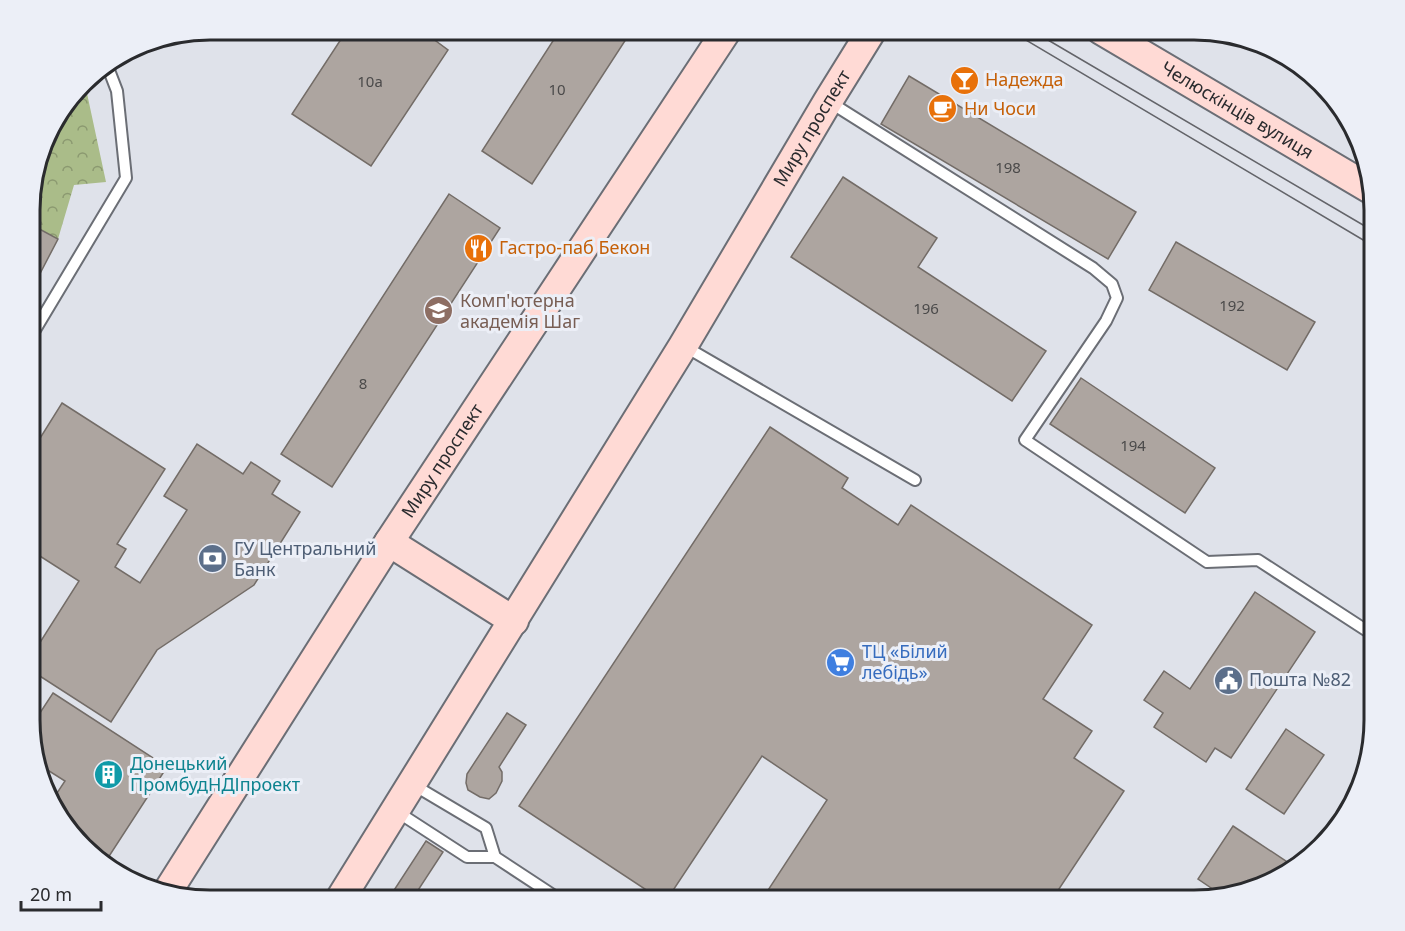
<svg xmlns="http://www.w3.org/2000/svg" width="1405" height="931" font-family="'Noto Sans',sans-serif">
  <defs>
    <pattern id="forest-crowns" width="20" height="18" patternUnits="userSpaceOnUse" patternTransform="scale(1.5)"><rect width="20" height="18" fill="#aabc89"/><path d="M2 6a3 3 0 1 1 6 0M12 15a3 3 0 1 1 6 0" fill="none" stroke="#8b9970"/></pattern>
  </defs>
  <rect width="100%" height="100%" fill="#dfe2ea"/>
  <polygon fill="url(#forest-crowns)" points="85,84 106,182 74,185 58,239 32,225 32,187 49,130"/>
  <g fill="#ada5a0" stroke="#736c67" stroke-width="1.5">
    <polygon points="347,30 421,30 448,50 371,166 292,114"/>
    <polygon points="560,30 632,30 532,184 482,151"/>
    <polygon points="909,76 1136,212 1108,259 881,124"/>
    <polygon points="843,177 937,238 918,267 1046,351 1012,401 791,257"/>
    <polygon points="449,194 500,228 332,487 281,454"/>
    <polygon points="32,225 58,239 32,289"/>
    <polygon points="1176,242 1315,322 1287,370 1149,290"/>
    <polygon points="1081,378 1215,468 1185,513 1050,424"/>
    <polygon points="62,403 165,469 117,544 126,549 115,567 140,583 187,510 164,496 197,444 243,474 251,462 280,481 272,494 300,512 254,585 157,650 111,722 32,671 32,655 79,581 32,551 32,451"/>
    <polygon points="770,427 848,478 842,488 898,525 911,505 1092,625 1043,699 1092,731 1074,758 1124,791 1051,901 761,901 827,800 762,756 666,901 663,901 519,806"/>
    <polygon points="1255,592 1315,632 1231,758 1215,748 1206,762 1154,727 1163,713 1144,700 1164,671 1190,689"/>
    <polygon points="53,693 167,767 104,864 54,811 51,802 65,781 38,764 32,744 32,725"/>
    <polygon points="507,713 526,725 499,767 502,772 502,781 496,793 489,799 480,797 468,790 466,783 467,774"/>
    <polygon points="1286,729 1324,755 1284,814 1246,789"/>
    <polygon points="1372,740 1365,761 1360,758"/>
    <polygon points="1233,826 1295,867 1284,877 1223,896 1198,879"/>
    <polygon points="426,841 443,852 411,901 387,901"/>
  </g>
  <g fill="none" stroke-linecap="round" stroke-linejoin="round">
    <defs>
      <g id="service">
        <polyline points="828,101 1093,268 1112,284 1117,298 1106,321 1025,440 1207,562 1258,560 1375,636"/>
        <polyline points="32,335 126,178 117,91 107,65"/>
        <polyline points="684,346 915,480"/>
        <polyline points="412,784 486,828 495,857"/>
        <polyline points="396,811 467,857 495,857 562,901"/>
      </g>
      <g id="secondary">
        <path id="s1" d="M1101,30L1372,190"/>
        <polyline points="389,542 514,621"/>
        <path id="s2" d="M166,894L389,542L727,30"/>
        <path id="s3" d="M339,901L683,346L828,101L872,30"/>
      </g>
    </defs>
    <use href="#service" stroke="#6b6e75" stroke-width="14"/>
    <use href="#secondary" stroke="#6b6e75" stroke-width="32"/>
    <use href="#service" stroke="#fff" stroke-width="10"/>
    <use href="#secondary" stroke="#ffdad5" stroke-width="28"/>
    <g stroke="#636469" stroke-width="1.5">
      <polyline points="1009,30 1375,247"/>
      <polyline points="1031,30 1375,232"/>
    </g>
  </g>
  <defs>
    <symbol id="bar-disc" viewBox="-11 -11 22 22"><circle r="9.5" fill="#e8710a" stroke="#eceff7"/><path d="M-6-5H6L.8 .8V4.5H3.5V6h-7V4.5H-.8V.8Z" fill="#fff"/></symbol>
    <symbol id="cafe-disc" viewBox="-11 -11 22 22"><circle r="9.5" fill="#e8710a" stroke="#eceff7"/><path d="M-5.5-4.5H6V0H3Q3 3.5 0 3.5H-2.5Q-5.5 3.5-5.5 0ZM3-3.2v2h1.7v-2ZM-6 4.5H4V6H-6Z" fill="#fff"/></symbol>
    <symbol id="restaurant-disc" viewBox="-11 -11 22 22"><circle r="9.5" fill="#e8710a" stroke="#eceff7"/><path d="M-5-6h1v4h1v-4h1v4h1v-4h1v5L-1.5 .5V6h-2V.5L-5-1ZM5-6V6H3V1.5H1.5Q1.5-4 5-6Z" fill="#fff"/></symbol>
    <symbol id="university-disc" viewBox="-11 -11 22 22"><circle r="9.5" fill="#8d6e63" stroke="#eceff7"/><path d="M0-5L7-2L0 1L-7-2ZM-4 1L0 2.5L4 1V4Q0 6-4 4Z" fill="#fff"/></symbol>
    <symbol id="bank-disc" viewBox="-11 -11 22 22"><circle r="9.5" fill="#5c6f8a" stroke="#eceff7"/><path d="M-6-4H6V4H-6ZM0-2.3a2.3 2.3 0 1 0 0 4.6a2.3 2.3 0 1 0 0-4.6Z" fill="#fff"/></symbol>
    <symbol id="supermarket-disc" viewBox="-11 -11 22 22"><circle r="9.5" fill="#3f7fe0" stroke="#eceff7"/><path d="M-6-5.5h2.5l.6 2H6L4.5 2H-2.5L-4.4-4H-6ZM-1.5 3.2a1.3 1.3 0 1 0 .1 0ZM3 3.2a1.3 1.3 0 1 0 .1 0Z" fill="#fff"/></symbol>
    <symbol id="civic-disc" viewBox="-11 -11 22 22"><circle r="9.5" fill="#5c6f8a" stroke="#eceff7"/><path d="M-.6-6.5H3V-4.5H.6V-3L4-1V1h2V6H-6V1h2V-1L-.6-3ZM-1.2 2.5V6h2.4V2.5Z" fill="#fff"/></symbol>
    <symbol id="building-disc" viewBox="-11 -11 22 22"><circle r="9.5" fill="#0f9aa8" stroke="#eceff7"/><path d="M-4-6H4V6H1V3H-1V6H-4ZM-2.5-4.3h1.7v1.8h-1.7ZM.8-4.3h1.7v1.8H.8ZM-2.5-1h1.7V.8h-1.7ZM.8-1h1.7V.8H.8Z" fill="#fff"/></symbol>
  </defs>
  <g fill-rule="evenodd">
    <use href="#bar-disc" x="948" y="64" width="33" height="33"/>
    <use href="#cafe-disc" x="926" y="92" width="33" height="33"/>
    <use href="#restaurant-disc" x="462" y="232" width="33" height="33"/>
    <use href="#university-disc" x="422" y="294" width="33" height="33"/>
    <use href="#bank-disc" x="196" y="542" width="33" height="33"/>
    <use href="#supermarket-disc" x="824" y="646" width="33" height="33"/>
    <use href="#civic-disc" x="1212" y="664" width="33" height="33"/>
    <use href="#building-disc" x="92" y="758" width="33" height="33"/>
  </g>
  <g text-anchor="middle" stroke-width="6" stroke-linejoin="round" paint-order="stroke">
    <g font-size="15" fill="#4b4a4a">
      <text x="370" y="87">10а</text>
      <text x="557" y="95">10</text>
      <text x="1008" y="173">198</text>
      <text x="1232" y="311">192</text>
      <text x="926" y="314">196</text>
      <text x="363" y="389">8</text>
      <text x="1133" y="451">194</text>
    </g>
    <g font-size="18" fill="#c56008" stroke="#eceff7" text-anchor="start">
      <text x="985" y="86">Надежда</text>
      <text x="964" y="115">Ни Чоси</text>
      <text x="499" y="254">Гастро-паб Бекон</text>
    </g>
    <g font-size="18" fill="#2a2b2e" stroke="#eceff7">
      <text dy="6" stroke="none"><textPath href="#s1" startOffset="158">Челюскінців вулиця</textPath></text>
      <text dy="6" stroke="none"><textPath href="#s3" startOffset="906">Миру проспект</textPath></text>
      <text dy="6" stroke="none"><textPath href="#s2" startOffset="514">Миру проспект</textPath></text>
    </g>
    <g font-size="18" fill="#785e54" stroke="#eceff7" text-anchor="start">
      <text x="460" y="307">Комп'ютерна<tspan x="460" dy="21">академія Шаг</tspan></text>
    </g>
    <g font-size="18" fill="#4e5e75" stroke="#eceff7" text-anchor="start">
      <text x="234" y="555">ГУ Центральний<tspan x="234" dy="21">Банк</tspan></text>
      <text x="1249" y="686">Пошта №82</text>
    </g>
    <g font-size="18" fill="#366cbe" stroke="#eceff7" text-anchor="start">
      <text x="862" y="658">ТЦ «Білий<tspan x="862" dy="21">лебідь»</tspan></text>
    </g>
    <g font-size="18" fill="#0d838f" stroke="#eceff7" text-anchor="start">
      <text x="130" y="770">Донецький<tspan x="130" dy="21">ПромбудНДІпроект</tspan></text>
    </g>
  </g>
  <path d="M0 0H1405V931H0ZM210 40H1194A170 170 0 0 1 1364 210V720A170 170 0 0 1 1194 890H210A170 170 0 0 1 40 720V210A170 170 0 0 1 210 40Z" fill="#eceff7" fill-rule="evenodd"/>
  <path fill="none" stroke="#2a2b2e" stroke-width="3" d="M210 40H1194A170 170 0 0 1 1364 210V720A170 170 0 0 1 1194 890H210A170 170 0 0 1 40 720V210A170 170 0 0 1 210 40Z"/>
  <path d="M21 901v9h80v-9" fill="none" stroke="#2a2b2e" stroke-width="3"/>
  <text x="30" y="901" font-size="18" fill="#2a2b2e" stroke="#eceff7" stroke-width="4.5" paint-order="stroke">20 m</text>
</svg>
